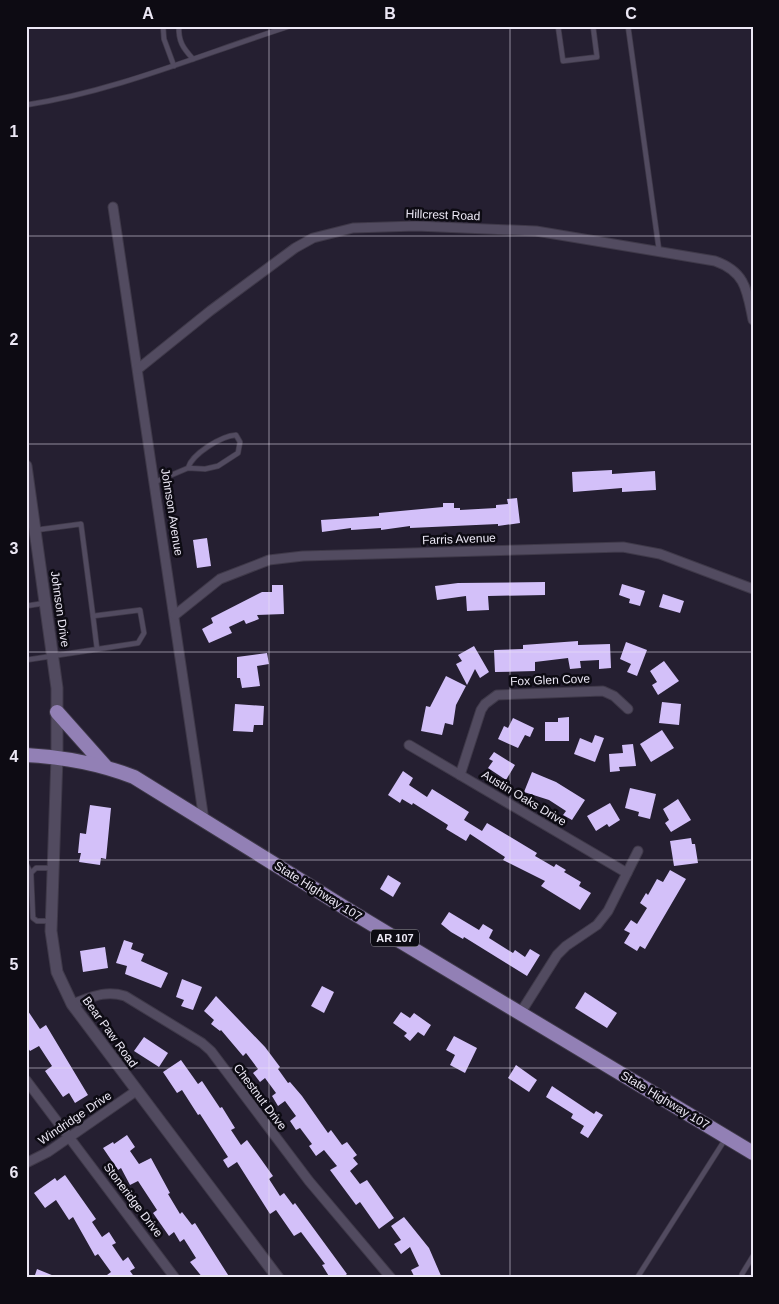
<svg xmlns="http://www.w3.org/2000/svg" width="779" height="1304" font-family="Helvetica,sans-serif">
  <rect width="100%" height="100%" fill="#251f31"/>
  <g fill="#d3c0f9">
    <polygon points="612,470 612,474 655,471 656,490 622,492 622,488 573,492 572,472"/>
    <polygon points="517,498 520,523 498,526 498,524 410,528 410,526 381,530 381,528 351,530 351,528 322,532 321,520 379,516 379,513 443,507 443,503 454,503 454,508 460,508 460,510 496,508 496,505 508,504 507,499"/>
    <polygon points="207,538 211,566 197,568 193,540"/>
    <polygon points="545,582 545,595 488,596 489,610 467,611 466,596 437,600 435,586 458,583"/>
    <polygon points="622,584 645,591 640,606 629,603 630,599 619,595"/>
    <polygon points="272,585 283,585 284,614 257,615 259,619 246,624 244,620 229,627 232,633 209,643 202,629 213,623 211,618 262,592 272,592"/>
    <polygon points="663,594 684,601 680,613 659,607"/>
    <polygon points="578,641 578,645 610,644 611,668 599,669 599,660 580,661 581,668 570,669 568,658 535,662 535,671 495,672 494,650 523,649 523,645"/>
    <polygon points="626,642 647,650 637,676 627,672 631,664 620,659"/>
    <polygon points="474,646 489,672 480,678 475,669 467,685 456,664 462,661 458,655"/>
    <polygon points="267,653 269,664 257,666 260,686 242,688 240,678 237,678 237,657"/>
    <polygon points="664,661 679,681 658,695 652,685 657,682 650,671"/>
    <polygon points="446,676 466,686 456,705 453,725 445,723 442,735 421,731 426,706 430,707"/>
    <polygon points="662,702 681,704 679,725 659,723"/>
    <polygon points="235,704 264,706 263,725 254,725 253,732 233,731"/>
    <polygon points="569,717 569,741 545,741 545,722 558,722 558,718"/>
    <polygon points="513,718 534,728 530,737 525,735 518,748 498,739 504,726 508,728"/>
    <polygon points="662,730 674,748 651,762 640,744"/>
    <polygon points="595,735 604,738 595,762 574,754 580,738 592,743"/>
    <polygon points="633,744 636,766 619,767 620,771 610,772 609,754 623,753 622,745"/>
    <polygon points="494,752 515,765 506,780 488,768 493,761 489,759"/>
    <polygon points="403,771 413,778 409,785 427,797 432,789 469,812 464,820 482,831 487,823 537,853 535,856 554,867 556,864 566,870 564,872 581,882 579,886 591,893 580,910 541,886 545,881 503,860 505,857 470,834 466,841 446,829 448,825 413,803 412,805 402,799 400,803 388,795"/>
    <polygon points="532,772 556,782 585,800 572,820 563,815 566,811 549,800 524,792"/>
    <polygon points="630,788 656,794 650,819 638,816 639,812 625,808"/>
    <polygon points="678,799 691,820 671,832 665,823 669,820 663,809"/>
    <polygon points="610,803 620,820 609,827 607,824 596,831 587,816"/>
    <polygon points="90,805 111,808 106,859 101,858 100,865 79,862 81,853 78,853 80,833 86,834"/>
    <polygon points="691,838 692,844 695,844 698,863 674,866 670,841"/>
    <polygon points="670,870 686,879 645,949 640,946 637,951 624,943 630,933 624,930 631,920 637,924 647,908 640,903 646,893 648,895 657,879 663,882"/>
    <polygon points="388,875 401,883 393,897 380,889"/>
    <polygon points="449,912 479,930 483,924 493,930 489,938 513,953 515,950 525,957 530,949 540,955 527,976 464,937 463,939 451,932 441,924"/>
    <polygon points="124,940 133,943 131,949 144,954 141,961 168,973 161,988 125,974 127,966 116,963"/>
    <polygon points="105,947 108,968 83,972 80,951"/>
    <polygon points="182,979 202,987 193,1010 181,1006 184,1000 176,997"/>
    <polygon points="322,986 334,992 324,1013 311,1006"/>
    <polygon points="585,992 617,1013 607,1028 575,1008"/>
    <polygon points="216,996 265,1047 280,1067 278,1069 288,1083 290,1082 302,1096 328,1133 331,1130 342,1145 347,1142 357,1155 353,1158 358,1164 350,1171 360,1184 367,1180 394,1218 379,1229 360,1202 356,1205 330,1170 337,1166 324,1150 316,1156 309,1146 312,1144 300,1128 296,1130 290,1121 296,1116 285,1101 278,1106 272,1096 276,1093 265,1078 260,1082 253,1073 258,1069 246,1053 243,1056 221,1030 220,1031 211,1024 214,1020 204,1011"/>
    <polygon points="26,1008 40,1029 46,1025 88,1095 75,1103 69,1093 63,1097 45,1071 52,1066 39,1046 30,1051 26,1045"/>
    <polygon points="401,1012 410,1018 414,1013 431,1025 424,1036 418,1032 410,1041 404,1036 407,1033 393,1023"/>
    <polygon points="454,1036 477,1048 465,1073 450,1065 455,1055 446,1050"/>
    <polygon points="144,1037 168,1053 159,1067 134,1051"/>
    <polygon points="181,1060 198,1084 202,1081 220,1108 222,1107 235,1128 231,1130 241,1145 247,1140 258,1155 273,1176 269,1179 280,1196 284,1193 293,1205 295,1203 347,1274 342,1278 330,1278 322,1265 325,1264 301,1232 294,1236 276,1210 270,1214 237,1162 228,1168 223,1160 228,1157 200,1114 198,1115 182,1090 177,1093 163,1072"/>
    <polygon points="516,1065 537,1080 529,1092 508,1078"/>
    <polygon points="552,1086 594,1114 596,1111 603,1115 588,1138 580,1133 584,1126 571,1118 573,1114 546,1097"/>
    <polygon points="127,1135 135,1147 130,1151 139,1164 151,1158 170,1193 168,1194 180,1214 182,1212 192,1225 195,1223 230,1278 203,1278 190,1262 196,1258 184,1239 180,1242 174,1232 169,1236 153,1213 157,1210 138,1181 130,1185 121,1168 118,1170 103,1148 113,1142 114,1144"/>
    <polygon points="65,1175 96,1219 92,1222 102,1237 109,1232 116,1243 112,1245 123,1261 128,1257 135,1268 130,1271 135,1278 103,1278 111,1272 98,1254 95,1256 73,1217 69,1220 56,1200 45,1208 34,1193 55,1178 57,1181"/>
    <polygon points="404,1217 429,1248 442,1278 415,1278 411,1270 419,1266 410,1247 401,1254 394,1244 401,1240 391,1226"/>
    <polygon points="37,1269 59,1278 34,1278"/>
  </g>
  <g fill="none" stroke-linecap="round" stroke-linejoin="round">
    <defs>
      <g id="service">
        <polyline points="163,26 164,39 174,66"/>
        <path d="M179,26C178,41 183,48 193,59"/>
        <polyline points="558,26 563,61 597,57 593,26"/>
        <polyline points="628,26 659,250"/>
        <path d="M26,105C117,91 202,54 290,26"/>
        <path d="M155,482L188,468L205,469L218,466L238,453L240,442L236,435C221,436 192,454 188,468"/>
        <polyline points="36,530 81,524 93,616"/>
        <polyline points="26,606 45,603"/>
        <polyline points="26,660 138,643 144,633 140,610 93,616 97,649"/>
        <polyline points="26,811 26,815"/>
        <polyline points="26,864 31,873"/>
        <polyline points="50,921 37,921 33,918 31,873 36,868 51,868"/>
        <polyline points="742,1274 753,1256"/>
        <polyline points="637,1278 726,1138"/>
      </g>
      <g id="minor">
        <polyline points="113,207 204,820"/>
        <path d="M138,369L210,311L295,248L313,238L353,228L416,226L536,231L715,261C746,272 747,291 753,320"/>
        <polyline points="175,615 220,579 269,560 303,556 623,547 660,554 753,589"/>
        <polyline points="409,745 627,873"/>
        <polyline points="460,775 481,710 485,704 497,695 603,691 614,696 628,709"/>
        <path d="M72,1004C92,997 105,990 125,996L202,1043L211,1051L309,1181L391,1278"/>
        <polyline points="521,1012 557,955 566,946 597,925 608,911 638,851"/>
        <polyline points="26,1080 175,1278"/>
        <polyline points="26,1163 48,1152 136,1091"/>
      </g>
      <polyline id="tertiary" points="26,466 57,688 57,757 51,931 57,972 72,1004 278,1278"/>
      <g id="primary">
        <polyline points="57,712 105,766"/>
        <path d="M26,755C65,757 98,763 134,777L355,914L753,1153"/>
      </g>
    </defs>
    <use href="#service" stroke="#3f3949" stroke-width="6"/>
    <use href="#minor" stroke="#3f3949" stroke-width="11"/>
    <use href="#tertiary" stroke="#3f3949" stroke-width="13"/>
    <use href="#primary" stroke="#3f3949" stroke-width="16"/>
    <use href="#service" stroke="#524b60" stroke-width="4.5"/>
    <use href="#minor" stroke="#524b60" stroke-width="9"/>
    <use href="#tertiary" stroke="#524b60" stroke-width="11"/>
    <use href="#primary" stroke="#9280b5" stroke-width="14"/>
  </g>
  <path fill="none" stroke="#ece8f5" stroke-width="1" stroke-opacity="0.55" d="M269,26V1278M510,26V1278M26,236H753M26,444H753M26,652H753M26,860H753M26,1068H753"/>
  <g text-anchor="middle" stroke-width="5" stroke-linejoin="round" paint-order="stroke">
    <rect fill="#0d0b13" stroke="#a9a6b1" stroke-width="1" x="371" y="929.5" width="48" height="17" rx="4"/>
    <g font-size="11" font-weight="bold" fill="#ece8f5">
      <text x="395" y="942">AR 107</text>
    </g>
    <g font-size="12" fill="#ece8f5" stroke="#0d0b13">
      <text transform="translate(443 215) rotate(2)" y="4">Hillcrest Road</text>
      <text transform="translate(172 512) rotate(81)" y="4">Johnson Avenue</text>
      <text transform="translate(459 539) rotate(-2)" y="4">Farris Avenue</text>
      <text transform="translate(60 609) rotate(82)" y="4">Johnson Drive</text>
      <text transform="translate(550 680) rotate(-2)" y="4">Fox Glen Cove</text>
      <text transform="translate(524 798) rotate(31)" y="4">Austin Oaks Drive</text>
      <text transform="translate(318 891) rotate(32)" y="4">State Highway 107</text>
      <text transform="translate(110 1032) rotate(54)" y="4">Bear Paw Road</text>
      <text transform="translate(260 1097) rotate(53)" y="4">Chestnut Drive</text>
      <text transform="translate(665 1100) rotate(31)" y="4">State Highway 107</text>
      <text transform="translate(75 1118) rotate(-34)" y="4">Windridge Drive</text>
      <text transform="translate(133 1200) rotate(53)" y="4">Stoneridge Drive</text>
    </g>
  </g>
  <rect width="779" height="1304" fill="none" stroke="#0d0b13" stroke-width="55"/>
  <rect x="28" y="28" width="724" height="1248" fill="none" stroke="#ece8f5" stroke-width="2"/>
  <g font-size="16" text-anchor="middle" font-weight="bold" fill="#ece8f5">
    <text x="148" y="19">A</text>
    <text x="390" y="19">B</text>
    <text x="631" y="19">C</text>
    <text x="14" y="137">1</text>
    <text x="14" y="345">2</text>
    <text x="14" y="554">3</text>
    <text x="14" y="762">4</text>
    <text x="14" y="970">5</text>
    <text x="14" y="1178">6</text>
  </g>
</svg>
